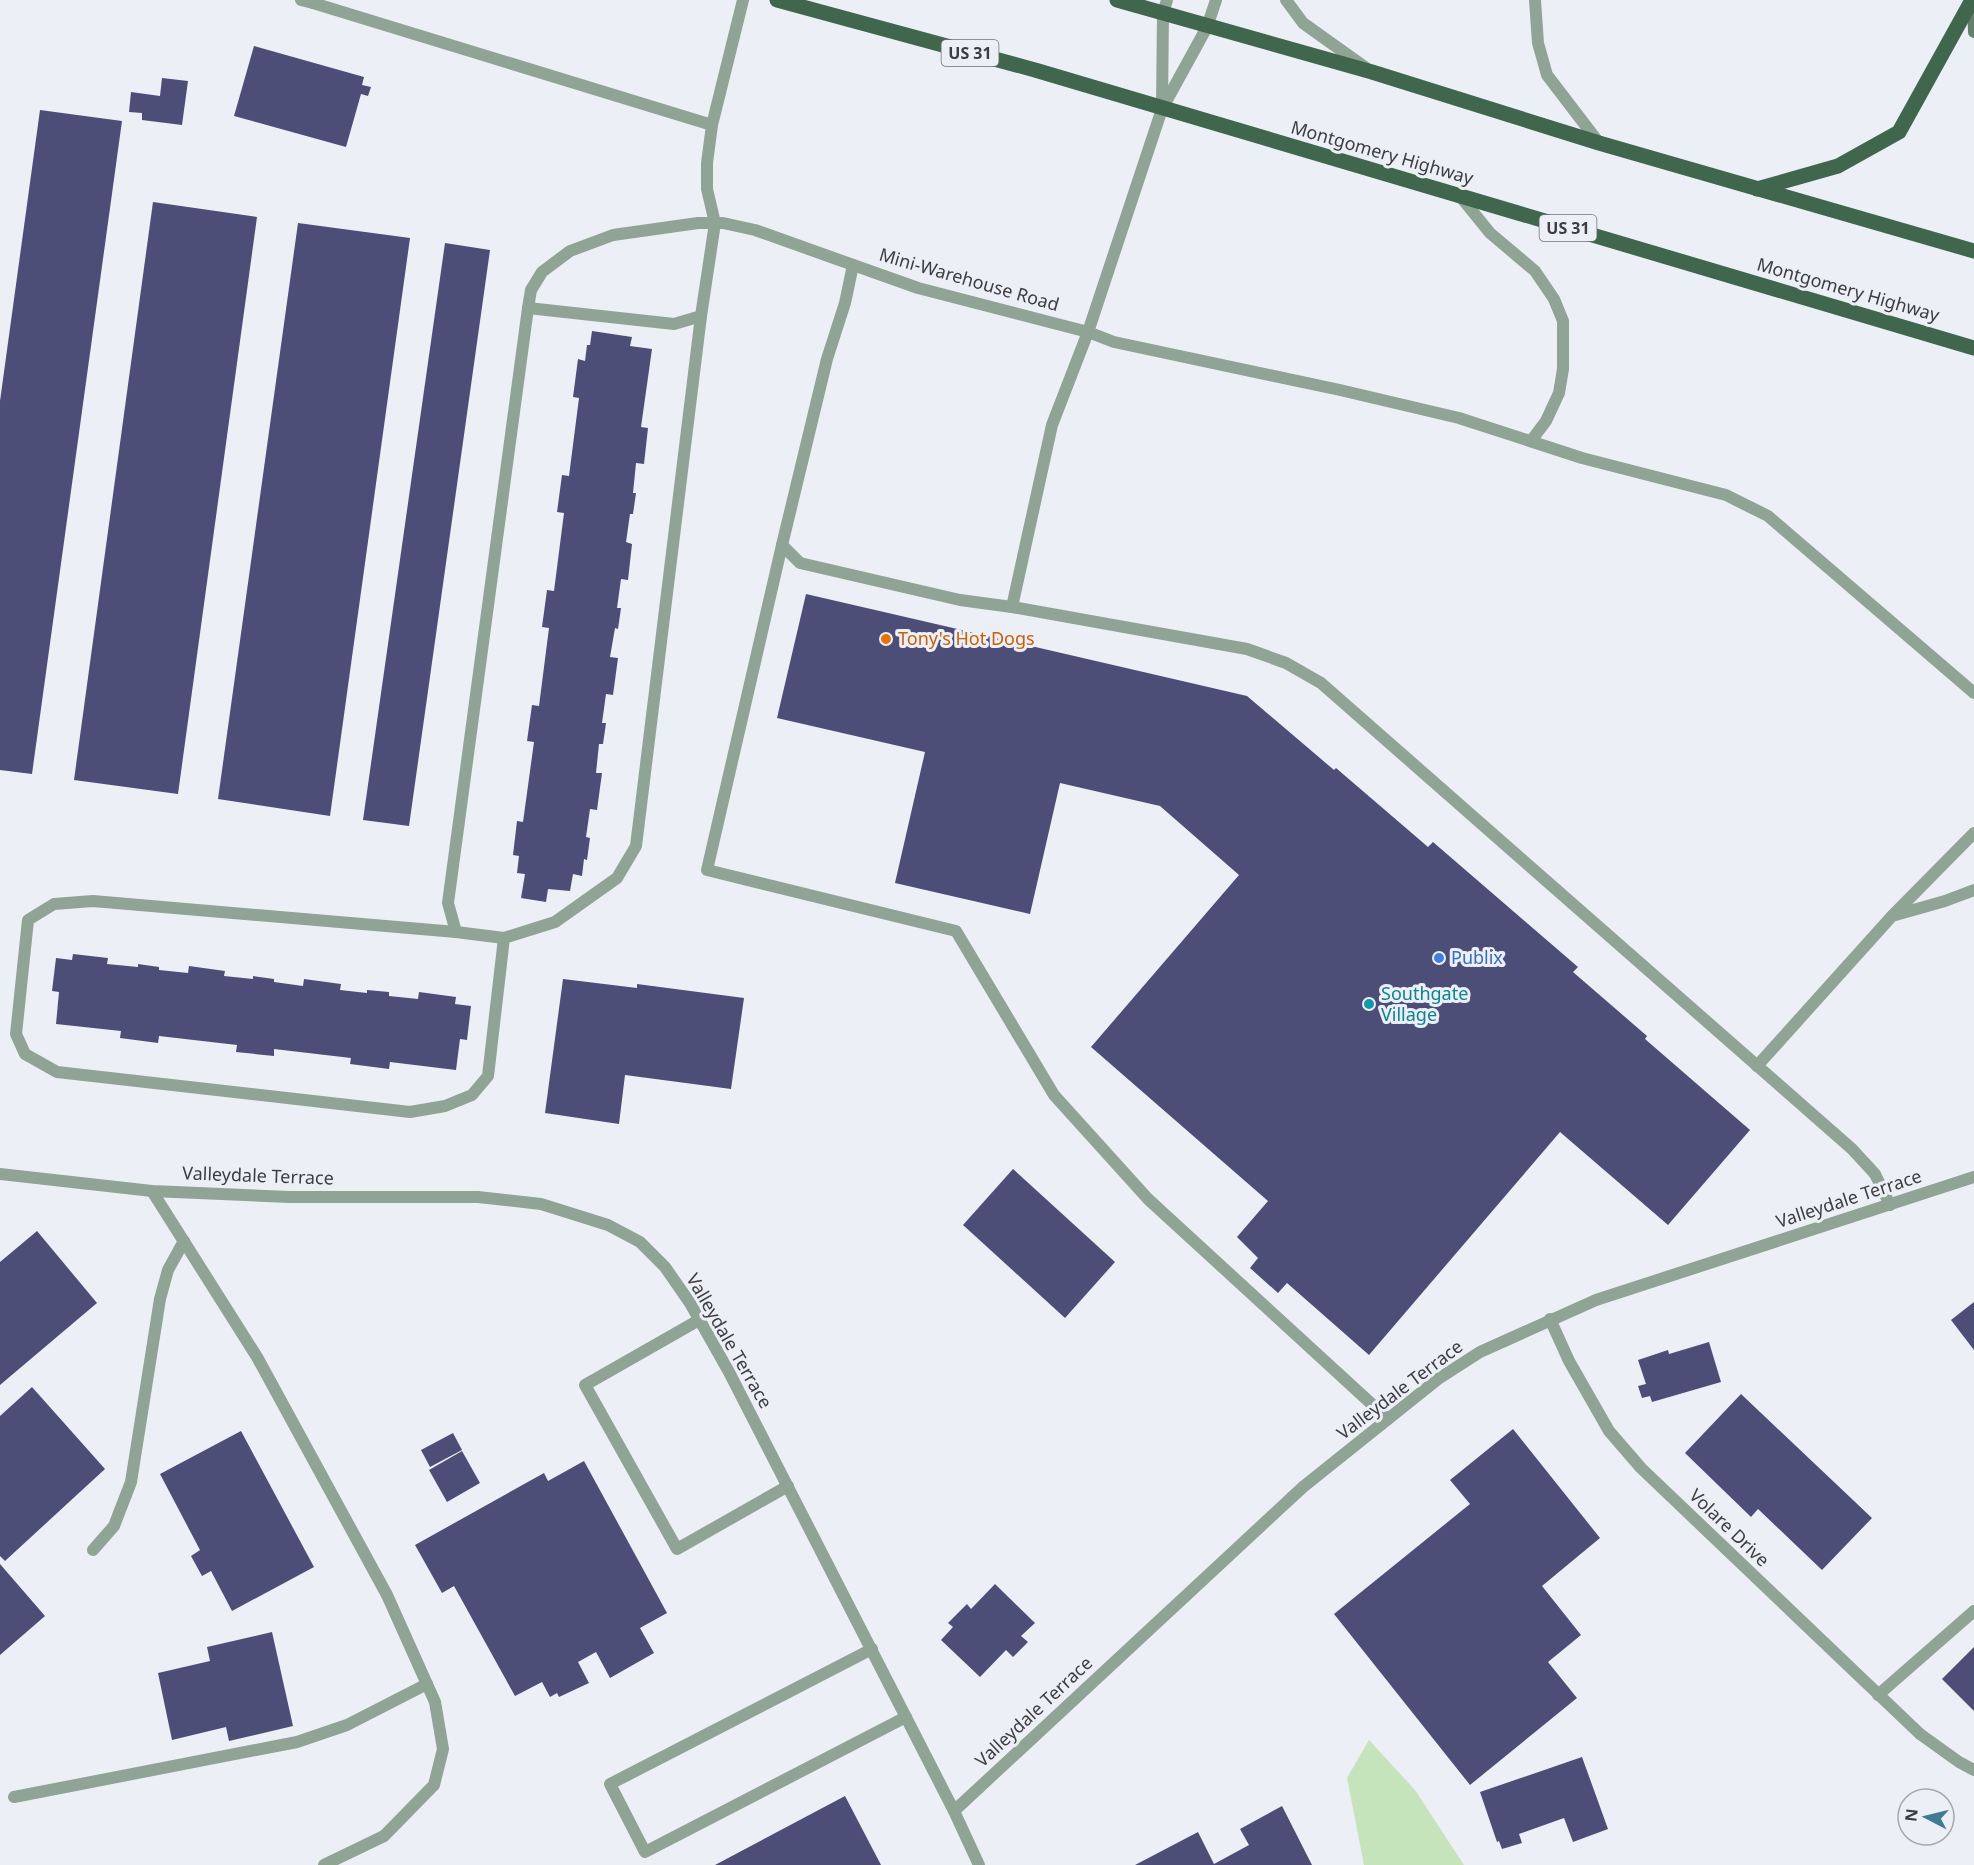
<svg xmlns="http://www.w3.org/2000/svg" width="1974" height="1865" font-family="'Noto Sans',sans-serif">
  <rect width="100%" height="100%" fill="#edeff6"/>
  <polygon fill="#c5e4bb" points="1369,1740 1415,1790 1464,1865 1364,1865 1347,1778"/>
  <g fill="#4c4e77">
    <polygon points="254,46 364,77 362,85 371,87 368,96 361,94 346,147 234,116"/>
    <polygon points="162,78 188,81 182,125 142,120 142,113 129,112 131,92 160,96"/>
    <polygon points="40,110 122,121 32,774 0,770 0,401"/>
    <polygon points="153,202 257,217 178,794 74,780"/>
    <polygon points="298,223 410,238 330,816 218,799"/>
    <polygon points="445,243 490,250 409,826 363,820"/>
    <polygon points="592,331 632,337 630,346 652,349 641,427 648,428 644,464 636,463 633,493 636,493 633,514 630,514 626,542 632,544 628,580 621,579 617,608 621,608 618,629 615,628 610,657 618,658 613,695 606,694 602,723 606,723 603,744 599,744 596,773 602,773 597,810 590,809 586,837 590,838 587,860 584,859 582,876 573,874 570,891 548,889 546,902 521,898 525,874 517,873 519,856 513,855 517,821 523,822 534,742 527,741 532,705 539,706 549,628 542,627 547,590 554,591 564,513 557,512 562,475 569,476 579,398 573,397 578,359 585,361 587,345 590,345"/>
    <polygon points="806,594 1247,696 1334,770 1336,768 1428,847 1433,842 1578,967 1573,972 1647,1036 1645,1039 1750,1130 1668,1225 1560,1132 1369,1355 1287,1283 1278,1293 1250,1268 1258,1258 1237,1237 1268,1201 1091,1047 1239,875 1160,806 1060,783 1030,914 895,883 925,752 777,718"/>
    <polygon points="73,954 108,958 107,964 138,967 138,964 159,967 159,970 188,973 189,966 225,971 224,976 253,979 253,976 274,979 274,982 303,986 304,979 341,984 340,990 367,993 367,990 389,992 389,996 418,999 419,992 456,997 455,1004 471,1006 467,1040 460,1039 456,1070 390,1062 389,1069 350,1064 351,1058 274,1049 274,1056 236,1052 237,1045 159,1036 158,1043 120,1038 121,1031 56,1024 59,992 52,991 56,958 72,960"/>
    <polygon points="563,979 637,988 637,984 744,998 731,1089 625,1075 619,1124 545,1113"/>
    <polygon points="1013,1169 1115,1262 1065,1318 963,1225"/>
    <polygon points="37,1231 97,1303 0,1385 0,1262"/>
    <polygon points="1974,1302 1974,1350 1951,1320"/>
    <polygon points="1709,1342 1721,1382 1652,1402 1650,1396 1642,1398 1638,1386 1646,1384 1638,1360 1668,1350 1669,1354"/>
    <polygon points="32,1387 105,1469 5,1561 0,1556 0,1416"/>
    <polygon points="1741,1394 1872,1518 1822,1570 1758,1509 1751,1517 1685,1453"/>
    <polygon points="1513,1429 1600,1538 1542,1586 1581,1635 1548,1662 1577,1698 1470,1785 1334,1614 1470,1504 1450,1480"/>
    <polygon points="241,1431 314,1567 232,1611 211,1571 202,1576 191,1556 200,1550 160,1474"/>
    <polygon points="453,1433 462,1450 430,1467 421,1450"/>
    <polygon points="462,1451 480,1483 447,1502 429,1470"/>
    <polygon points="584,1461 667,1613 640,1628 654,1653 610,1678 596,1652 578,1662 589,1683 559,1697 557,1693 550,1697 542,1682 515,1696 454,1586 442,1593 415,1545 544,1473 548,1481"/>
    <polygon points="0,1564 45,1616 0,1655"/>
    <polygon points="995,1584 1035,1623 1021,1636 1028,1642 1013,1657 1006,1650 980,1677 941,1640 953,1627 948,1623 967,1604 971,1609"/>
    <polygon points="272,1632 293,1726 229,1741 226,1727 172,1740 158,1673 210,1661 207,1647"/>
    <polygon points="1974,1647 1974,1711 1942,1679"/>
    <polygon points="1582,1757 1608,1829 1573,1842 1564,1818 1519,1834 1522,1843 1502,1849 1499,1841 1497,1842 1480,1792"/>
    <polygon points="845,1796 881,1865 715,1865"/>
    <polygon points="1282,1806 1312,1865 1135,1865 1198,1832 1214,1864 1249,1845 1240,1829"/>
  </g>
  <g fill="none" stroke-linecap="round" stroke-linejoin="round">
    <g stroke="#90a496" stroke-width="12">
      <polyline points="301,0 313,3 314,0"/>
      <polyline points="1286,0 1303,23 1366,68"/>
      <polyline points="1535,0 1538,43 1547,75 1599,143"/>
      <polyline points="313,3 712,125 743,0"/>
      <polyline points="1162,106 1163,13 1167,0"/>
      <polyline points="1460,196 1490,233 1535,271 1554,299 1563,321 1563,369 1559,393 1546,421 1531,441"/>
      <polyline points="853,265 845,303 827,359 782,545 800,563 960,600 1012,607"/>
      <polyline points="528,308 674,324 701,316 715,223 707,189 707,163 712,125"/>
      <polyline points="701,316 636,846 617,878 555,922 504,938 456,932 448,903 528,308 531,290 542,272 570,251 613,235 698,223 723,223 755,230 918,288 1088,332 1162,109 1207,27 1216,0"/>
      <polyline points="782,545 707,870 956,931 1054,1095 1148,1199 1388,1419"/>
      <polyline points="1893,915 1974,833"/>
      <polyline points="456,932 93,901 54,904 28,920 16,1034 25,1054 57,1072 410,1112 445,1106 472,1095 488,1076 504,938"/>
      <polyline points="1757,1066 1892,916 1945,901 1974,890"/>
      <polyline points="1890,1205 1875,1174 1852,1149 1321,683 1286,663 1247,649 1012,607 1052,425 1088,332 1114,342 1340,390 1459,418 1582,458 1726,495 1768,516 1974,693"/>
      <polyline points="699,1320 585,1385 677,1549 788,1486"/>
      <polyline points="93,1550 114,1526 131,1482 160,1299 168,1270 184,1241"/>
      <polyline points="872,1649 610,1784 645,1852 906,1717"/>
      <polyline points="1878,1695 1974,1611"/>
      <polyline points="1920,1734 1959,1762 1974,1770"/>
      <polyline points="14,1797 297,1742 347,1725 427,1684"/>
    </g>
    <g stroke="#90a496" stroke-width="12">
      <polyline points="0,1174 152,1191 289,1197 478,1197 541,1204 608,1225 640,1242 665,1267 690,1303 729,1372 954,1811 979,1865"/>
      <polyline points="152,1191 257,1357 387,1595 435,1702 443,1749 434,1785 384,1836 324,1865"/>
      <polyline points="1550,1319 1569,1361 1609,1431 1641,1468 1920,1734"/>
      <polyline points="954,1811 1303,1487 1438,1379 1480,1352 1596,1300 1974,1177"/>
    </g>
    <polyline stroke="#62806c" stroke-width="12" points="1973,0 1974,32"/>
    <g stroke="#41664e" stroke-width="15">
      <polyline points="777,0 1035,70 1974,348"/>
      <polyline points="1117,0 1372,72 1599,143 1974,251"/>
      <polyline points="1757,189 1838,166 1899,132 1972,0"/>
    </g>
  </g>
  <circle fill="#e8710a" stroke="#edeff6" stroke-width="2" cx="886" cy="639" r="6"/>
  <circle fill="#3f7fe0" stroke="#edeff6" stroke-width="2" cx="1439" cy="958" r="6"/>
  <circle fill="#0f9aa8" stroke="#edeff6" stroke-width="2" cx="1369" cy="1004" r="6"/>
  <g text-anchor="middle" stroke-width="6" stroke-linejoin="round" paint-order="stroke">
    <g fill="#edeff6" stroke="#717277" stroke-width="1.5">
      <rect x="941.5" y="40" width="57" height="26" rx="4.5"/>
      <rect x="1539.5" y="215" width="57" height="26" rx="4.5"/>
    </g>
    <g font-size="16" font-weight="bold" fill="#3c3d40">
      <text x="970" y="59">US 31</text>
      <text x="1568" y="234">US 31</text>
    </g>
    <g font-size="18" fill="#3c3d40" stroke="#edeff6">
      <text transform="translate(1382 153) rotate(16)" y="6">Montgomery Highway</text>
      <text transform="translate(969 280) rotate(16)" y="6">Mini-Warehouse Road</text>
      <text transform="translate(1848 290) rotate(16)" y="6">Montgomery Highway</text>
      <text transform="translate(258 1176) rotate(2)" y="6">Valleydale Terrace</text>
      <text transform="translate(1849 1199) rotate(-18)" y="6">Valleydale Terrace</text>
      <text transform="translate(729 1341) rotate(60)" y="6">Valleydale Terrace</text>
      <text transform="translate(1400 1390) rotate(-37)" y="6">Valleydale Terrace</text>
      <text transform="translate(1729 1528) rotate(44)" y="6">Volare Drive</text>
      <text transform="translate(1034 1712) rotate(-43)" y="6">Valleydale Terrace</text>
    </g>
    <g font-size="18" fill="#c56008" stroke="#edeff6" text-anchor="start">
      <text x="898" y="645">Tony's Hot Dogs</text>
    </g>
    <g font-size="18" fill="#366cbe" stroke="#edeff6" text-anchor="start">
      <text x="1451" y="964">Publix</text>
    </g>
    <g font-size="18" fill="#0d838f" stroke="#edeff6" text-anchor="start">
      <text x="1381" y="1000">Southgate<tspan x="1381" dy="21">Village</tspan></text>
    </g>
  </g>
  <g transform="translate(1926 1817) rotate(277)"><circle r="28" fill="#edeff6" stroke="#a6a8ad" stroke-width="1.5"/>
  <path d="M0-4.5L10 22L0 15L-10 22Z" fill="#407b93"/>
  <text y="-9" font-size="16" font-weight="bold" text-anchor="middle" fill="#3c3d40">N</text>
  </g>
</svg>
